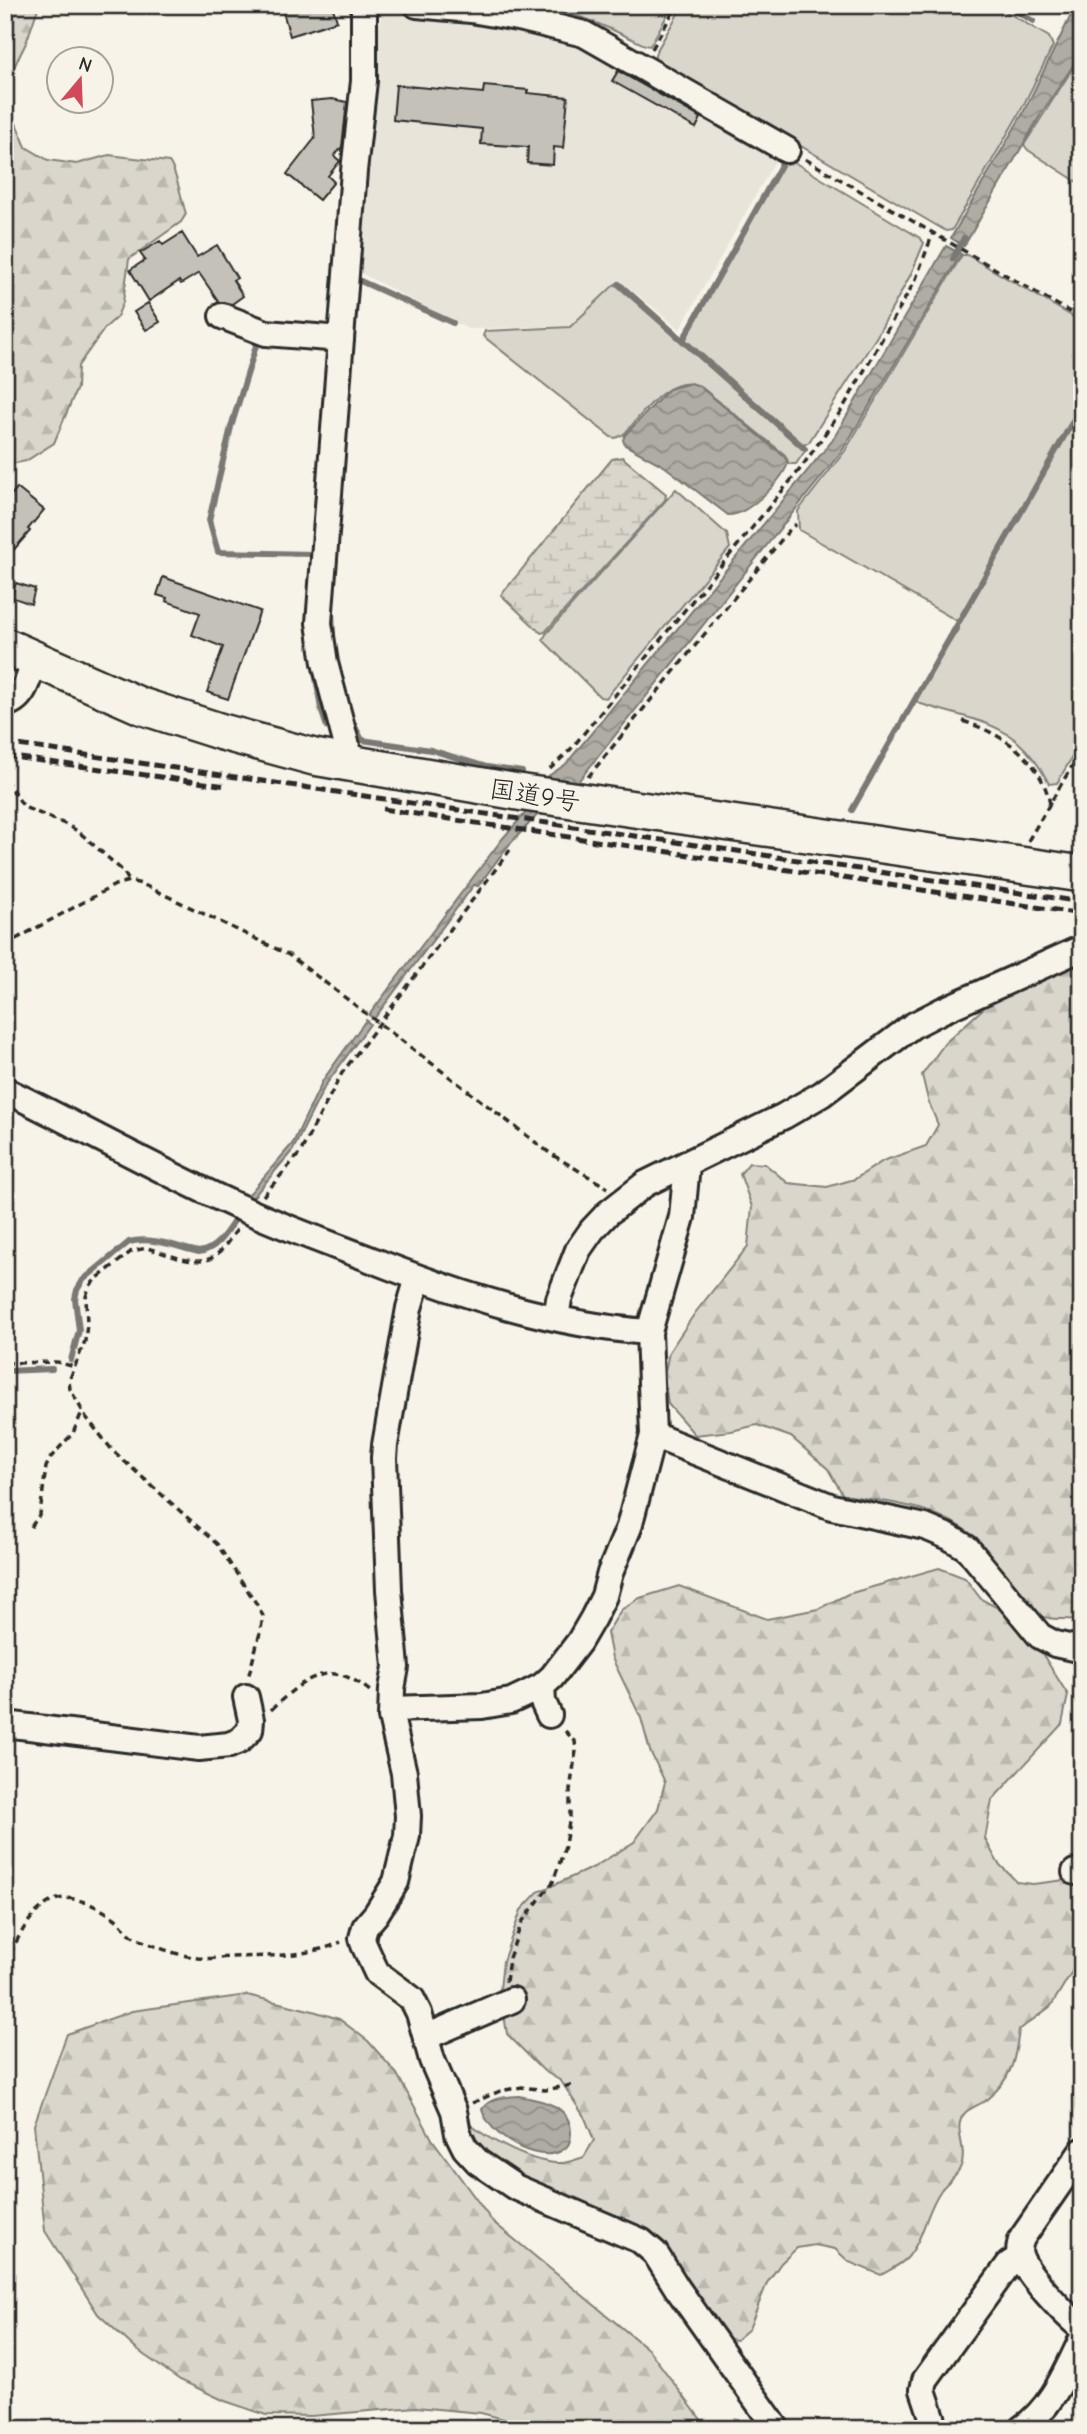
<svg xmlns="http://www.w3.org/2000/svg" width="1087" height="2434" font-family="'Comic Neue','Klee One',sans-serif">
  <defs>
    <pattern id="forest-firs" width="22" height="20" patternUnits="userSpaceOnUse" patternTransform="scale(1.75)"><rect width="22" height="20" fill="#dad6cc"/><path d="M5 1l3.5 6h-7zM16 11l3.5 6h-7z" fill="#bbb8af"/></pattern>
    <pattern id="wetland-marsh" width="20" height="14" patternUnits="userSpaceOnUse" patternTransform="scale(1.75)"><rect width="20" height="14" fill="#dad6cc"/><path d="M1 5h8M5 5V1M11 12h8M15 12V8" fill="none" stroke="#bbb8af"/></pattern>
    <pattern id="water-waves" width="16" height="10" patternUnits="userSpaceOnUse" patternTransform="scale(1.75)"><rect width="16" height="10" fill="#afaca4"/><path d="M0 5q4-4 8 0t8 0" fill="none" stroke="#8f8c86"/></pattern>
  </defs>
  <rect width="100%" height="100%" fill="#f7f3e8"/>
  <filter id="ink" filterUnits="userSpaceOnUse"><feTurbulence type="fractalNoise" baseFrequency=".0143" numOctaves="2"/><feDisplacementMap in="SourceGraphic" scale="14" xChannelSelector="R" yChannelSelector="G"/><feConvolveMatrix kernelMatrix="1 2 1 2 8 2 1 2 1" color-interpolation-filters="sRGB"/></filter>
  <g filter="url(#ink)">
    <polygon fill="#e8e4da" points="382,14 479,21 583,43 779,154 680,329 619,280 571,326 468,329 355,270 375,45"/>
    <g fill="#dad6cc" stroke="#82807c" stroke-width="2">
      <path d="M530,5H673L650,46L645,45C602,25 577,12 530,5Z"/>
      <polygon points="683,5 995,5 1049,37 1053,46 1020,112 952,230 946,231 654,60 656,52"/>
      <polygon points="1082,54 1082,185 1028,150 1024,145"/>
      <polygon points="792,161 920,238 924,243 911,274 877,336 809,442 804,445 685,339 783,165"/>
      <path d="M962,255H967L1082,322V740L1057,783L1049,784C1017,720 979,723 918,703L916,698L959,628L957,621L799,530L798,511L845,451Z"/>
      <path d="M615,284L805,451L796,464H789L785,455L700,386C669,373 643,414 624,434L616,438L611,437L483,336L485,331L570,327Z"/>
      <polygon points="676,489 727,534 730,548 606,698 600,697 543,640 546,634"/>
    </g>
    <g fill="url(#forest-firs)" stroke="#82807c" stroke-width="2">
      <path d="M5,5H39L26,43L11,73L7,102L26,147L48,160L77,164L109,155L169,162C176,169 182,202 186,214L181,222L129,259L123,302L117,317L105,328L78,366L77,388L54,443L26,461L5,465Z"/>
      <path d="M1082,960V1622C1067,1615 1053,1624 1035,1613C1025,1607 1004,1585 997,1575C991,1567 988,1555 982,1547C953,1507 888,1502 843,1495L828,1469L791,1437L757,1425L731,1431L695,1435L668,1404L664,1377L669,1352L695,1313L748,1246L752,1207L740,1174L749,1163L765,1164L788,1183L827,1187L855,1179L883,1161L926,1146L938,1125L928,1100L922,1075L945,1043L996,997Z"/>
      <path d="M939,1568L965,1578L981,1599L1009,1614L1040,1650L1068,1695L1062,1724L992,1800L985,1839L998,1863L1017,1882L1033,1884L1065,1880L1082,1882V1955L1051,2006L1019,2030C1015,2061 1012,2079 986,2100C980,2105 969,2108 964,2114C952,2129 968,2147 961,2166C958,2175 947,2182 941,2190C926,2211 924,2238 908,2257C901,2265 889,2270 881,2275L849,2262L835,2249L815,2245L797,2248L781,2263L767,2283L749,2329L736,2340L718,2337L669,2263L494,2169L463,2125L468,2123C489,2140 534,2165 563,2163C570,2162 577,2159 584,2157L594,2140L585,2118L561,2081L544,2071L507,2034L500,1989L503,1961L521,1910L538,1892L594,1867L634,1842L658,1809L665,1782L650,1751L641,1718L612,1658L607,1633L621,1610L640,1598L679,1586L767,1619L818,1609L848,1594Z"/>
      <polygon points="247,1995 313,2011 339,2019 368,2041 397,2074 432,2139 492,2221 649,2350 708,2429 542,2429 481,2413 416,2407 311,2416 266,2415 225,2401 180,2380 137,2350 98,2314 45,2231 34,2125 67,2034 132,2011"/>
    </g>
    <polygon fill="url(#wetland-marsh)" stroke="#82807c" stroke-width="2" points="622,457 666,494 665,500 545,632 541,633 501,595 612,459"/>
    <g fill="url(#water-waves)" stroke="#7a7874" stroke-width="2">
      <polygon points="1076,5 1082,5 1082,52 1041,114 964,246 951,238 1023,113"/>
      <polygon points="946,246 961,254 842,451 577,783 547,777 566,764 832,441"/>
      <path d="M691,383L699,386L784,456L788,463C782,481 747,516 728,515L664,466L625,445L623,440L625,435L669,389Z"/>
      <polygon points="529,809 542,810 508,846 478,886 474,885 374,1019 369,1015 503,838"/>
      <polygon points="366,1020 370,1024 325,1086 293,1150 250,1201 244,1200 293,1143 323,1080"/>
      <path d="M519,2096C541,2100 571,2105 571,2133C571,2141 568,2148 561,2151C536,2164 488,2135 482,2109C491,2097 505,2097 519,2096Z"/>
    </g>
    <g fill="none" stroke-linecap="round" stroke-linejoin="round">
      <g stroke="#7a7874" stroke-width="6">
        <polyline points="1006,5 1033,21"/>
        <polyline points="953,259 964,238"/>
        <polyline points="619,284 805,449"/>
        <polyline points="355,285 356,279 453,323"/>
        <polyline points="259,336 231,427 209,520 218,552 312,554 312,559"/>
        <polyline points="683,340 785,158"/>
        <polyline points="332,610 333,637"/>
        <polyline points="315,671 321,709 327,727"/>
        <polyline points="353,723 362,740 431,750 487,767 522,772"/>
        <polyline points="852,810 1082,405"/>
        <path d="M71,1360L79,1330L75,1299L77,1290L83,1280L129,1242C151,1236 177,1247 199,1252C217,1249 226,1233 236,1218"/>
        <polyline points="5,1371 52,1369"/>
      </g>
    </g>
    <g fill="#c4c1b9" stroke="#2b2b2b" stroke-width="2">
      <polygon points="281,5 332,5 337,21 290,36"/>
      <polygon points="618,71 701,118 696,128 612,81"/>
      <polygon points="396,85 483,93 484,86 528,90 527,93 568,97 563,148 554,147 553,165 527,163 528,147 481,144 482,129 393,120"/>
      <polygon points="332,99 347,102 342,147 334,156 340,161 328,176 334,182 319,200 287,174 315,138 311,101"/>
      <polygon points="182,233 197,257 217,245 237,278 233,280 243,296 232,304 219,302 199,273 181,284 179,281 149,301 130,270 145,260 140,253 160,241 163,245"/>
      <polygon points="148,303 160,322 146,330 134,312"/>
      <polygon points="17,488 44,510 28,529 30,531 5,560 5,502"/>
      <polygon points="163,577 260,611 228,699 207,692 223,647 192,635 200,613 166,601 167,598 157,595"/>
      <polygon points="16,583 35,589 31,604 11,597"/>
    </g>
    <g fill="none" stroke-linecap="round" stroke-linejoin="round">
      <defs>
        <g id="minor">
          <polyline points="417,5 471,10 523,19 584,34 787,150"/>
          <polyline points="222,316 266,333 341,339"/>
          <path d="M5,704C25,700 29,676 35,659"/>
          <polyline points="352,765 325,663 319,623 354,171 364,81 364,5"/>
          <path d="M5,1090C87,1130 166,1175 248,1211C288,1229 331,1244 372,1260C461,1295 552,1325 649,1332"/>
          <polyline points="418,1278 409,1308 385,1445 384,1458 389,1590 396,1667 392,1689 391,1717 404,1773 408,1816 407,1836 396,1882 376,1914 365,1927 362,1938 364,1945 377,1973 412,1999 419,2013 432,2060 454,2111 458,2134 465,2148 478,2162 515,2187 641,2241 655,2253 677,2288 777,2429"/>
          <polyline points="556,1318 559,1299 578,1250 592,1230 608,1213 645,1184 784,1116 822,1094 912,1026 941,1011 1082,948"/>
          <polyline points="653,1435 832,1507 925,1527 949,1537 967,1548 1040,1636 1055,1644 1082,1650"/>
          <polyline points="542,1686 543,1702 549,1715"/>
          <polyline points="392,1709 482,1706 511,1701 528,1693 542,1686 552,1677 579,1642 593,1618 604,1596 610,1573 629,1527 653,1435 649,1332 682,1217 687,1165"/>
          <polyline points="5,1724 199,1748 229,1745 239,1741 250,1730 251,1720 246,1697"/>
          <polyline points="1075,1872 1082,1872"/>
          <polyline points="426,2037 512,2000"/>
          <path d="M1082,2151L1022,2238C1020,2243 1018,2249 1020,2255C1025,2273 1066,2316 1082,2328"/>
          <polyline points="936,2429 923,2390 925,2380 1009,2264 1020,2257"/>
          <path d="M1021,2429C1052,2408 1066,2372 1082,2339"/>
        </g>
        <polyline id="highway" points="5,646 141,706 222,732 314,757 524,793 1082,874"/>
      </defs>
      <use href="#minor" stroke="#2b2b2b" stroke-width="30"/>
      <use href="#highway" stroke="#2b2b2b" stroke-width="40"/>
      <g stroke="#2b2b2b" stroke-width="3.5" stroke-dasharray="7 5" stroke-linecap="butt">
        <polyline points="652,49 677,5"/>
        <polyline points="805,159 1082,319"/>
        <path d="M963,721C1005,735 1041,759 1050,804"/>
        <polyline points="550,769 571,749 801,468 843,408 916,279 933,233"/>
        <polyline points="588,777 791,528 796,524"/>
        <polyline points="5,779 24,807 67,825 79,832 123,871 129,881"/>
        <polyline points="1028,841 1082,749"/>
        <polyline points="5,945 115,885 129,881 142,884 289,955 551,1154 608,1188"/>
        <polyline points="263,1196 300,1153 342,1073 510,850"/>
        <path d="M237,1230C230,1238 224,1249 216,1255C197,1270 167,1253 147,1248L132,1251L95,1280L89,1287L86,1297L87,1324L85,1341L69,1381L70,1389L86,1417L113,1451L217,1544L258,1606L263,1616L261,1629L248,1678"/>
        <polyline points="5,1363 57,1362 75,1367"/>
        <polyline points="31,1527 40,1514 46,1467 51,1457 73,1433 82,1412"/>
        <path d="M271,1710C304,1678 330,1657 371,1692"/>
        <path d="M5,1964C17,1941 30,1907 58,1899C75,1895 99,1907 113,1917C122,1923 127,1934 136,1938C155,1947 177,1955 198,1958C208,1959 220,1958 230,1957C266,1956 308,1957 341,1942"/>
        <polyline points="506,1982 509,1958 522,1922 553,1882 564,1850 570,1816 570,1790 576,1751 575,1741 564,1730"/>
        <polyline points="472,2103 500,2091 522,2087 545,2090 572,2085"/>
      </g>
      <use href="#minor" stroke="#f7f3e8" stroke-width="24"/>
      <use href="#highway" stroke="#f7f3e8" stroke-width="35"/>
      <g stroke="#2b2b2b" stroke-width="5" stroke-dasharray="10 5" stroke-linecap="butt">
        <polyline points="5,743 1082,902"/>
        <polyline points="5,756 227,786"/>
        <polyline points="383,809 1082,914"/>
      </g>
    </g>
  </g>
  <g text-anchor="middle" stroke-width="7" stroke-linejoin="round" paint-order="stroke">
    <g font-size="26" fill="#2b2b2b" stroke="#f7f3e8">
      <text transform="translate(535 795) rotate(9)" y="9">国道9号</text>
    </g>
  </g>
  <rect width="1087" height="2434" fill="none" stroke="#f7f3e8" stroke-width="28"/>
  <rect x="14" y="14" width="1059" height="2406" fill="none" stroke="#2b2b2b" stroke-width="2.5" filter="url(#ink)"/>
  <g transform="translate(80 80) rotate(19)"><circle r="33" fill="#f7f3e8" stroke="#a5a39c" stroke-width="2"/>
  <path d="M0-5L12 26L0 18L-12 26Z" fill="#d1495b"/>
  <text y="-10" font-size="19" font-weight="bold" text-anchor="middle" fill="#2b2b2b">N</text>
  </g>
</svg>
